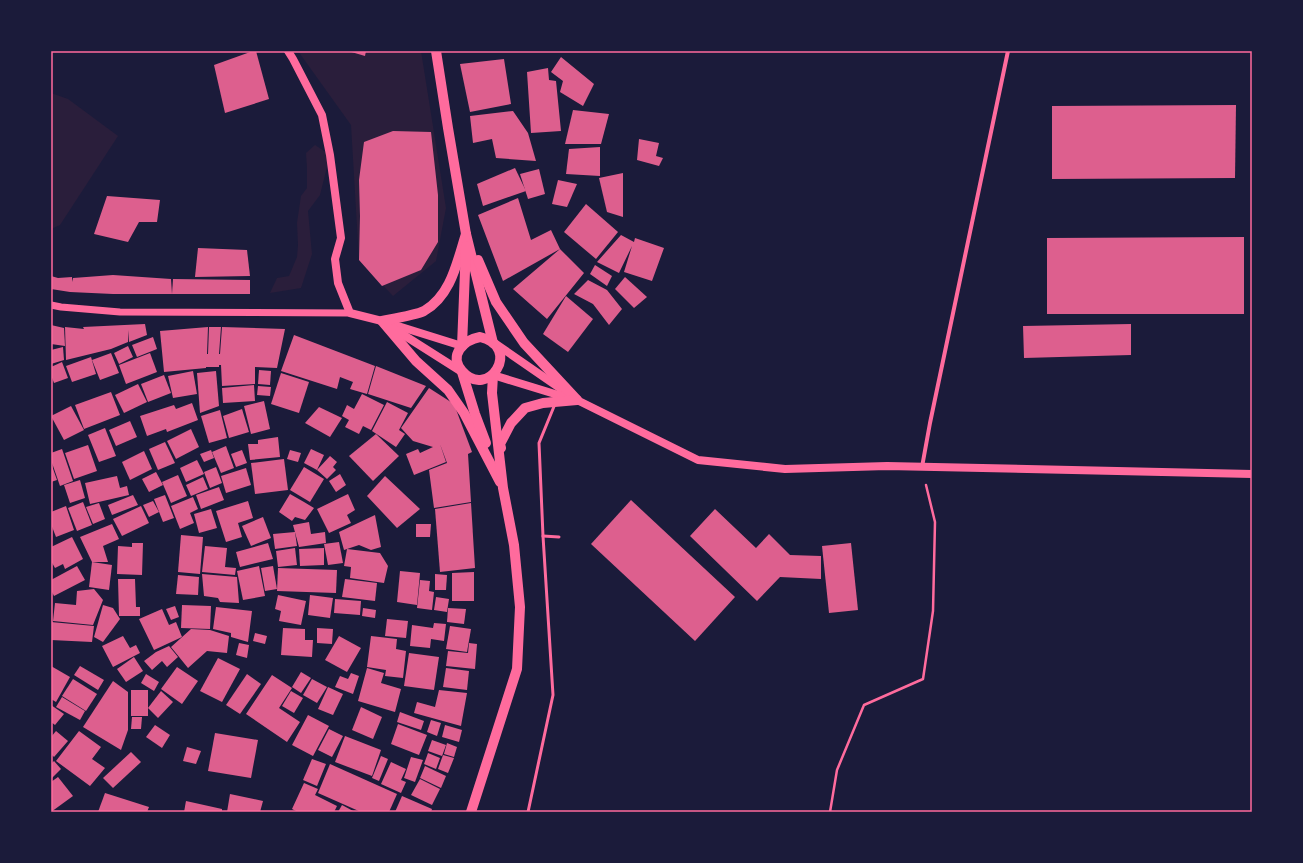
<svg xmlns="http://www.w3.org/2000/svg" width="1303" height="863" font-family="Karla,sans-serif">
  <rect width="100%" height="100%" fill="#1b1b3a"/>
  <g fill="#2a1e3b">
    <polygon points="298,51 421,51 446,208 436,261 393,296 359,260 351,125"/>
    <polygon points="51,93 68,99 118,136 60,225 51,229"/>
    <polygon points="315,145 330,155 320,195 308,211 312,254 301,288 270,293 277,278 289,276 297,257 298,245 297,223 301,196 307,188 307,168 306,153"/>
  </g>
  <g fill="#dd5f8e">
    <polygon points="253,51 256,51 269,99 225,113 214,65"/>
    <polygon points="348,51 366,51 365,56"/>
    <polygon points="561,57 594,84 583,106 560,92 563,81 551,72"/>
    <polygon points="504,59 511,104 470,112 460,64"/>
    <polygon points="548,68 549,80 556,81 561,131 531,133 527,72"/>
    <polygon points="1236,105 1235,178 1052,179 1052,106"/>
    <polygon points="573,110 609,114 601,144 565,144"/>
    <polygon points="513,111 528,133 536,161 496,158 492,139 473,143 470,116"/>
    <polygon points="393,131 431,132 438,195 438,242 421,270 382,286 359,260 360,216 359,180 364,142"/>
    <polygon points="639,139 659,143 656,156 663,158 659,166 637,160"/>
    <polygon points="600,147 600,176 566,174 569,149"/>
    <polygon points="515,168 526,191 483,206 477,184"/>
    <polygon points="539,169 545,194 528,199 520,174"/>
    <polygon points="623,173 623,217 607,212 599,178"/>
    <polygon points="558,180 577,184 567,207 552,204"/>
    <polygon points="107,196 160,200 157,222 139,222 128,242 94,234"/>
    <polygon points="518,198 531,240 551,230 560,249 584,273 547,319 513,289 560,249 503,281 478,215"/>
    <polygon points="586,204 618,232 596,259 564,232"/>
    <polygon points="621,235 634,242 635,238 664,248 652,281 624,272 632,246 619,273 597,262"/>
    <polygon points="1244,237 1244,314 1047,314 1047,238"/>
    <polygon points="198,248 247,250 250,276 195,277"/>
    <polygon points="595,265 612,276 607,286 590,274"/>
    <polygon points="113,275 171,279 172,294 113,294 70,292 51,289 51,276 58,278 72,277 72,282 73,278"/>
    <polygon points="625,277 647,297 634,308 615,289"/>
    <polygon points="173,279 250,280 250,294 172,294"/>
    <polygon points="588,280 607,290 622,309 609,325 593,304 574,294"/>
    <polygon points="566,296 593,319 568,352 543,334"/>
    <polygon points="145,324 147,335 129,342 128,330 128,342 111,349 66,360 65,327 84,329 83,327"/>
    <polygon points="1131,324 1131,355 1024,358 1023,326"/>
    <polygon points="51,325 64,328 65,346 51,344"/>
    <polygon points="208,327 207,354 208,354 209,327 221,327 219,354 215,354 220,354 222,327 285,329 277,368 255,367 255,384 222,386 221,365 219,365 219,367 206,367 206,368 164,372 160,331"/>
    <polygon points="294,335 375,366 367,394 350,389 353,382 340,377 337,389 281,371"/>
    <polygon points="153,337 157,349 137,357 132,345"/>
    <polygon points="128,346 133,357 119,364 114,353"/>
    <polygon points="63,347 64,360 51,364 51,350"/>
    <polygon points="111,353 119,373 100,380 92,360"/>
    <polygon points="150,353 157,372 126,384 119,365"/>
    <polygon points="91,357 96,374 72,382 66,366"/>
    <polygon points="62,362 68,378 54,383 51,375 51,367"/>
    <polygon points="376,366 426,386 411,408 368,394"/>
    <polygon points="259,370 271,371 270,385 258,384"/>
    <polygon points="193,371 197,394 173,398 168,376"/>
    <polygon points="216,371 219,406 200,413 197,373"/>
    <polygon points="281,373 309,382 299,413 271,404"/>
    <polygon points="164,375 171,393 148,402 141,384"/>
    <polygon points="138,384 147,402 124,413 115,395"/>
    <polygon points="254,385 255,401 223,403 222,388"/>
    <polygon points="258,386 271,387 270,396 257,395"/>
    <polygon points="429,388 454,404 472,452 468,454 471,502 434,508 429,470 447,463 440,444 446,462 414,475 406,454 418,449 420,453 433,447 413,441 401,428"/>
    <polygon points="111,392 120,415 84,429 75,405"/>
    <polygon points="362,394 384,405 371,430 363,426 359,434 345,427 349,420 342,416 347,405 354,409"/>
    <polygon points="264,401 270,429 251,434 244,406"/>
    <polygon points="387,402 408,413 399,430 405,434 396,447 372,431"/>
    <polygon points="192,403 198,420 167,432 166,429 147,436 140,416 174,405 176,409"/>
    <polygon points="71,406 84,430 64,440 51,416"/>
    <polygon points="319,407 342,418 330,437 305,423"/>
    <polygon points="242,409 249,432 229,438 223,416"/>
    <polygon points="220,410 227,438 209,443 201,416"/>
    <polygon points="130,421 137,437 116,446 109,430"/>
    <polygon points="105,428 116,456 99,462 88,435"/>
    <polygon points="191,429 199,447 176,459 167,441"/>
    <polygon points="376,434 399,456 373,481 349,456"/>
    <polygon points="278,437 280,457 250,460 248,444 258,444 258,440"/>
    <polygon points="165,442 175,463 158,470 149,449"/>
    <polygon points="88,445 97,471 74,479 65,453"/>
    <polygon points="226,446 234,468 221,473 212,452"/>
    <polygon points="62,449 73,481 60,486 51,460 51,453"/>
    <polygon points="311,449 324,455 317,470 304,463"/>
    <polygon points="211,450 214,458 204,462 200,454"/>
    <polygon points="242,450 247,463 236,467 231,454"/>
    <polygon points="290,450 301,453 298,462 287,459"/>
    <polygon points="144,451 152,469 130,480 122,462"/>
    <polygon points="330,456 337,462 333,467 336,470 327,479 317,470"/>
    <polygon points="284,459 288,490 255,494 251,463"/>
    <polygon points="197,460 204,474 186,482 180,468"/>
    <polygon points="51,463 57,480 51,482"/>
    <polygon points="216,467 222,483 210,488 204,472"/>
    <polygon points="304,467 324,479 310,502 290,490"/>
    <polygon points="246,468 251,485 226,493 221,476"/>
    <polygon points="156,472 163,485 149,492 142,479"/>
    <polygon points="340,474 346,485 336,492 329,481"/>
    <polygon points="178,475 187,496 171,503 162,482"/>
    <polygon points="117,476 120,488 127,486 129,495 90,504 85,483"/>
    <polygon points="385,476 420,509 397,528 367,496"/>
    <polygon points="203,477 208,489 191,496 186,485"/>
    <polygon points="80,480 85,498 70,503 64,485"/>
    <polygon points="219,487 224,500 201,509 196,495"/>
    <polygon points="290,494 304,502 302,507 304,502 314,508 305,520 295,517 292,521 279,512"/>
    <polygon points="348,494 355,510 347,515 351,523 329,533 317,509"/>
    <polygon points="133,495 138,505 112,515 108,505"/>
    <polygon points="165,495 174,518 163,522 154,499"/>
    <polygon points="193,497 198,509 190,513 194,523 180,529 171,506"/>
    <polygon points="631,500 735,597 695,641 591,544"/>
    <polygon points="153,501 159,512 149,517 143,505"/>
    <polygon points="248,501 253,518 238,523 242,537 226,542 216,511"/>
    <polygon points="83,502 92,525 77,531 68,508"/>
    <polygon points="99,503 105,519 93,524 86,507"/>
    <polygon points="471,503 475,568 440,572 435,509"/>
    <polygon points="66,506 74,530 56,537 51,524 51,512"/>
    <polygon points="141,506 149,523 122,536 113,519"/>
    <polygon points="211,509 217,528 199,533 194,514"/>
    <polygon points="715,509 756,548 769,534 790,555 821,556 821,579 780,577 757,601 690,536"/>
    <polygon points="375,515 381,547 371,550 359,545 344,550 339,532"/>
    <polygon points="263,517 271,538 251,546 242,526"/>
    <polygon points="309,522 311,534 325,532 326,543 299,547 293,525"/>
    <polygon points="112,524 119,539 103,546 108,562 92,562 80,537"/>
    <polygon points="416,524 431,524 430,537 416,537"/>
    <polygon points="295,532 297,546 275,549 273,534"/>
    <polygon points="181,535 203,537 200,574 178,572"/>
    <polygon points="72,537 83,559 65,569 63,564 55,568 51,561 51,547"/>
    <polygon points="339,542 343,563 328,565 324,544"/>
    <polygon points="132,543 143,543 142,575 117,574 118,546 132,547"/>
    <polygon points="268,543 273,559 240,567 236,552"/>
    <polygon points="851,543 858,610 829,613 822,546"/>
    <polygon points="205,546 227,548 225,567 236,568 235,575 202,572"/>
    <polygon points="295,548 297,565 278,567 276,551"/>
    <polygon points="324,548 324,565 300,566 299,549"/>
    <polygon points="347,549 380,553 388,566 384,583 350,578 351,567 344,566"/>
    <polygon points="92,562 112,565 109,590 89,587"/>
    <polygon points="77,566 85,580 54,596 51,590 51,580"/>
    <polygon points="259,566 265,596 243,600 237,571"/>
    <polygon points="273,566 277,589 265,591 261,568"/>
    <polygon points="278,568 337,570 336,593 277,591"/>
    <polygon points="400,571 420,573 417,605 397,602"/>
    <polygon points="474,572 474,601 452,601 452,573"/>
    <polygon points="202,574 237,577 239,603 220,602 218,598 204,596"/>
    <polygon points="435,574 447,575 446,590 435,590"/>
    <polygon points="178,575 199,577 198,595 176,594"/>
    <polygon points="118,579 135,579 136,607 140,607 140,616 119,616"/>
    <polygon points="345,579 377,583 375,601 342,597"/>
    <polygon points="420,580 430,581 429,591 434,592 432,610 417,608"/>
    <polygon points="94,589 103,600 93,625 53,621 55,603 76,605 77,591"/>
    <polygon points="278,595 306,601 301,625 279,621 281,611 275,609"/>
    <polygon points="310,595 333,598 330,618 308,615"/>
    <polygon points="436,597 449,599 447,612 434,610"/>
    <polygon points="335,599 361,601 360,615 334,613"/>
    <polygon points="103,605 113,608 120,619 103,642 94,637"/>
    <polygon points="182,605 211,606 210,629 181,628"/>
    <polygon points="175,606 179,617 171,620 166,609"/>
    <polygon points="216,607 252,611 248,642 231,637 231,633 213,629"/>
    <polygon points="363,608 376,610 375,618 362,616"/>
    <polygon points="448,608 466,609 464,624 447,622"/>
    <polygon points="162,609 169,625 176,622 182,637 154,650 139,619"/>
    <polygon points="387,619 408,621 406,638 385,636"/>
    <polygon points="51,622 94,626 92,642 51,640"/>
    <polygon points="434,623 446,624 444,641 431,639 430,648 410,646 412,625 433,628"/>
    <polygon points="450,626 471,629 467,652 446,649"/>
    <polygon points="283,628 305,629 305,640 313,640 312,657 281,655"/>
    <polygon points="317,628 333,629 332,644 317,643"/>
    <polygon points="191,629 210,630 229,636 227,653 207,651 188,668 171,647"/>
    <polygon points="255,633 267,636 265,644 253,641"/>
    <polygon points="123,636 130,648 136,645 140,653 113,667 102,646"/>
    <polygon points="339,636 361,648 347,672 325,660"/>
    <polygon points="371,636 397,639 396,649 406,651 403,678 385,676 386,670 367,667"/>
    <polygon points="239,643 249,645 247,658 236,655"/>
    <polygon points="469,643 477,644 475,669 446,666 448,651 468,653"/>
    <polygon points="169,646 178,657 167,667 162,661 152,670 144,661 156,652"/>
    <polygon points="409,653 439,657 434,690 404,686"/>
    <polygon points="134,657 143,671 126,682 117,669"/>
    <polygon points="218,658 240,669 222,702 200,691"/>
    <polygon points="51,666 70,677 56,702 51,699"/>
    <polygon points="80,666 104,680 98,690 74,675"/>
    <polygon points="177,667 198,681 182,704 161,689"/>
    <polygon points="367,668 384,673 381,683 401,689 395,712 358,701"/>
    <polygon points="446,668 469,671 467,690 443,687"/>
    <polygon points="301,672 311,678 301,693 292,687"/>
    <polygon points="351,673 359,676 353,694 335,687 340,676 348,679"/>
    <polygon points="146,674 159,682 154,691 141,683"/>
    <polygon points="247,674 261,684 240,714 226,705"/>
    <polygon points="272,675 292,688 279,708 300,722 287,742 246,714"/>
    <polygon points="73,679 97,694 86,711 62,696"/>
    <polygon points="312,679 327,687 317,703 303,695"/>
    <polygon points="113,681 128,692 128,730 121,750 83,727"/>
    <polygon points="328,687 343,694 333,715 318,709"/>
    <rect x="131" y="690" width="17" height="26"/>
    <polygon points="439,690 467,693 461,726 414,713 417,702 435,707"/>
    <polygon points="161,691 173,702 158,718 148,708"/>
    <polygon points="291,691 303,698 294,713 282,706"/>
    <polygon points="62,697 85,711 80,720 56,707"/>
    <polygon points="51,705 64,714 55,725 51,722"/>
    <polygon points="361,707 382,717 373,739 352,730"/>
    <polygon points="400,712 424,721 421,730 397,722"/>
    <polygon points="308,715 329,726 313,756 292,745"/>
    <polygon points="132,717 142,717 141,729 131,729"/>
    <polygon points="431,720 441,723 437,736 427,732"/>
    <polygon points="398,724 427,735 419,755 391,744"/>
    <polygon points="155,725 170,735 162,748 146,737"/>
    <polygon points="445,725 462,730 459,742 442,737"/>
    <polygon points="329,729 343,736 332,757 318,750"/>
    <polygon points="56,731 68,741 54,757 51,754 51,737"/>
    <polygon points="79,731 101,747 92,759 105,768 90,786 56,761"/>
    <polygon points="215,733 258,740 251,778 208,771"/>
    <polygon points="345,736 381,750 372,776 335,762"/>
    <polygon points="432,740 446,745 442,756 428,751"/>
    <polygon points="447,743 457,747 454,757 444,754"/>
    <polygon points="187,747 201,751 196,764 183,761"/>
    <polygon points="131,752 141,762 113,788 103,778"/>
    <polygon points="428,753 440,758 436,769 424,764"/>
    <polygon points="443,755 454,758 448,773 438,769"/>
    <polygon points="381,756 388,759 379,781 372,778"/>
    <polygon points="411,757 423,760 415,782 404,778"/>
    <polygon points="312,759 326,764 317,786 303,780"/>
    <polygon points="54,761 61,769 51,779 51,764"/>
    <polygon points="391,762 406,769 401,780 406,782 401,793 381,784"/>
    <polygon points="330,764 397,794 389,812 361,812 318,793"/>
    <polygon points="425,766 446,776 441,788 420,778"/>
    <polygon points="58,777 73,796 51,812 51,782"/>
    <polygon points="420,779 440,789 432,805 411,795"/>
    <polygon points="304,783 318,789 315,795 337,806 334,812 298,812 292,809"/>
    <polygon points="105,793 149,807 147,812 98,812"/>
    <polygon points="230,794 263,801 260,812 227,812"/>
    <polygon points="402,796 432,809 431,812 395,812"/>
    <polygon points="186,801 222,809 222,812 184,812"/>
    <polygon points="342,805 355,812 338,812"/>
  </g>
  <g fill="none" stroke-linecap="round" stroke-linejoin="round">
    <polyline stroke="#ff6b9d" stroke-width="2.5" points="830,812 837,770 864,705 923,679 933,611 935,522 926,485"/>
    <g stroke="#ff6b9d" stroke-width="3">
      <polyline points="543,536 559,537"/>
      <polyline points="528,812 553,695 543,536 539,443 555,404"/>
    </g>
    <polyline stroke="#ff6b9d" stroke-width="4" points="922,467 930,423 1008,51"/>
    <polyline stroke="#ff6b9d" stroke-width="7" points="51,305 61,307 120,312 350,313"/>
    <g stroke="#ff6b9d" stroke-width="8">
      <polyline points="288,51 293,59 322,115 330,155 341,238 335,259 338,283 350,313 382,321 462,346"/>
      <polyline points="391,327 462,372"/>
      <polyline points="496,344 577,400 698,460 785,469 887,466 1252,474"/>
      <polyline points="493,375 568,398"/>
    </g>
    <g stroke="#ff6b9d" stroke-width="10">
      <polyline points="436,51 448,128 466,234 493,343"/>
      <path d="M466,234C457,262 451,296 424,311C416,315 392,319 382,321L416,361L448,390L464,413L500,482"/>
      <polyline points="478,260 496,302 524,343 577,400"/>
      <path d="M480,337C523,347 488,401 462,371C448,355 464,340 480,337Z"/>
      <polyline points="462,346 466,246"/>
      <polyline points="462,372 475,414 486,443"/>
      <polyline points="501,448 500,444 511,423 525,408 543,403 577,400"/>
      <polyline points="471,812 517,669 520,607 514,545 503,488 492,393 493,375"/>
    </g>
  </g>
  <rect width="1303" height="863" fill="none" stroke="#1b1b3a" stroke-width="104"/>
  <rect x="52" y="52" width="1199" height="759" fill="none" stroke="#ff6b9d" stroke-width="1.5"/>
</svg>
